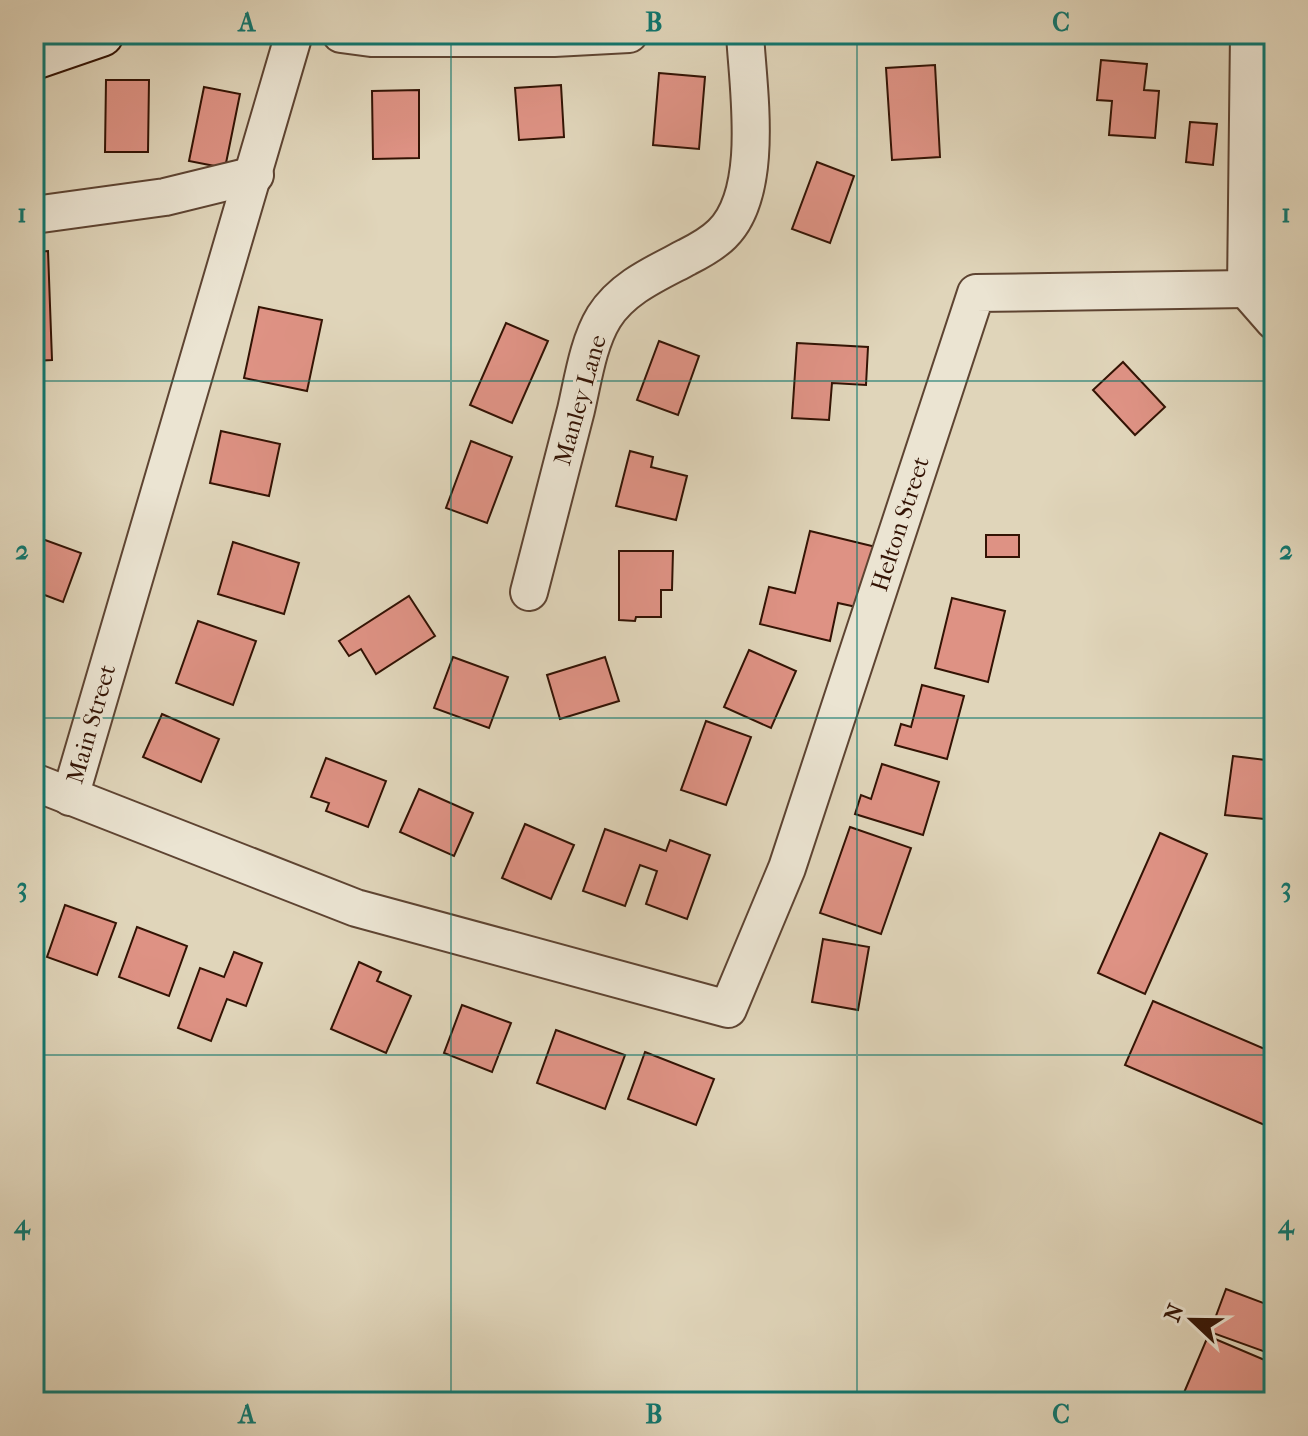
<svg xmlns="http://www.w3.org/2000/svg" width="1308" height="1436" font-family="'IM FELL French Canon',serif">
  <rect width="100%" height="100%" fill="#e0d5ba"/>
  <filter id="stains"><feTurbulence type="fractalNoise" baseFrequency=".0025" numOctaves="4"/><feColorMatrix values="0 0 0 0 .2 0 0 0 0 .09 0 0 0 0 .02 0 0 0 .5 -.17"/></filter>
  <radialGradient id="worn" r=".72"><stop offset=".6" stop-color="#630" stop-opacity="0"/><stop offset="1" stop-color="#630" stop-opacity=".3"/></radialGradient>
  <g fill="#de9284" stroke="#331304" stroke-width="2">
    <polygon points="1101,60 1147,64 1144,90 1159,91 1155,138 1109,135 1112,101 1097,100"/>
    <polygon points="935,65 940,157 892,160 886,68"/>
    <polygon points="659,73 705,77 699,149 653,145"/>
    <polygon points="106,80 149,80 148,152 105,152"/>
    <polygon points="561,85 564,137 519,140 515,88"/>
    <polygon points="204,87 240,94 225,168 189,161"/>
    <polygon points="419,90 419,158 373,159 372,91"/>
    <polygon points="1190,122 1217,124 1213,165 1186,162"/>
    <polygon points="817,162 854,176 830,243 792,229"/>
    <polygon points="48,251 52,360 34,361 34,252"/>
    <polygon points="259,307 322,320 307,391 244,378"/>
    <polygon points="506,323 548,341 512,423 470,405"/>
    <polygon points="659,341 699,356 678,415 637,400"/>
    <polygon points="797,343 868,347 866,385 832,383 829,420 792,418"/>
    <polygon points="1123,362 1165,407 1135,435 1093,390"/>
    <polygon points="221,431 280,444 269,496 210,483"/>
    <polygon points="471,441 512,457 487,523 446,508"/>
    <polygon points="630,451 653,457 651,467 687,476 676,520 616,506"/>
    <polygon points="810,531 876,547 861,608 838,603 830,641 760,624 769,587 795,593"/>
    <rect x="986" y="535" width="33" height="22"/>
    <polygon points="34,536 81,553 63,602 34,591"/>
    <polygon points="233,542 299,563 284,614 218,594"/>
    <polygon points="619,551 673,551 672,590 661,590 661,617 636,617 635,621 619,620"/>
    <polygon points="409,596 435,636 376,674 361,649 349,656 339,641"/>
    <polygon points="952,598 1005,611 988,682 935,668"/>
    <polygon points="198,621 256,641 233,705 176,683"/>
    <polygon points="749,650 796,671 771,728 724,707"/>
    <polygon points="453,657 508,677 489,728 434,708"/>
    <polygon points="605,657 619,701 560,719 547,675"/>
    <polygon points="922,685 964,696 947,759 895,745 901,724 911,727"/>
    <polygon points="162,714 219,739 201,782 143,757"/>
    <polygon points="706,721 751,737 726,805 681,790"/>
    <polygon points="1233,756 1274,761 1274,820 1225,815"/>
    <polygon points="326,758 386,781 368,827 326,811 329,803 311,797"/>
    <polygon points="882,764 939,782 923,835 855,814 861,795 871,799"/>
    <polygon points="419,789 473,813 454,856 400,832"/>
    <polygon points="525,824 574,845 551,899 502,878"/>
    <polygon points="850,827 911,848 881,934 820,913"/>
    <polygon points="605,829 666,851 670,840 710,855 687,919 646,904 657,871 640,865 625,906 583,891"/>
    <polygon points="1160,833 1207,854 1145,994 1098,973"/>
    <polygon points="65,905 116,923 97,975 47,957"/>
    <polygon points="137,927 187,946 169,996 119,977"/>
    <polygon points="823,939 869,947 858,1010 812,1002"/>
    <polygon points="234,952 262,963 246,1006 227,999 211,1041 178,1028 200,968 224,977"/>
    <polygon points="359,962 381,972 377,981 411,996 386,1053 331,1029"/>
    <polygon points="1153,1001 1274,1053 1274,1129 1125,1065"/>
    <polygon points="462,1005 511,1023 492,1072 444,1053"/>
    <polygon points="556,1030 625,1055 605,1109 537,1083"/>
    <polygon points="645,1052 714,1079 696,1125 628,1099"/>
    <polygon points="1226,1289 1274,1307 1274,1355 1210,1332"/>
    <polygon points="1208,1336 1274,1364 1260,1402 1180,1402"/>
  </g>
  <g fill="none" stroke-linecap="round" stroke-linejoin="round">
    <defs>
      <g id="minor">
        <polyline points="341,34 371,38 554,38 629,34"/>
        <polyline points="1249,34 1246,289 1274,321"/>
        <polyline points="34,215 165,197 255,175"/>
        <path d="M529,592C545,531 560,471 576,410C583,380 588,343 604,317C623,287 657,273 687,257C699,251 712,244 722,234C765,192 748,89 745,34"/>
        <polyline points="34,782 356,908 728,1009 787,868 976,293 1246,289"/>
        <polyline points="70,797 294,34"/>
      </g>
      <polyline id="secondary" points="34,57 101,34"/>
    </defs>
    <use href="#minor" stroke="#5e4432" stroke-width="40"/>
    <use href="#secondary" stroke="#331304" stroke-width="48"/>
    <use href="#minor" stroke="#ebe4d2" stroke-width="36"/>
    <use href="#secondary" stroke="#ebe4d2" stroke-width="44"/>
  </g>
  <path fill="none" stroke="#0f766e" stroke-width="2" stroke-opacity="0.55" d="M451,34V1402M857,34V1402M34,381H1274M34,718H1274M34,1055H1274"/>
  <g text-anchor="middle" stroke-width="6" stroke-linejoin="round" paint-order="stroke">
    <g font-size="24" fill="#331304" stroke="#ebe4d2">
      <text transform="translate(580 400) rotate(-74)" y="8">Manley Lane</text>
      <text transform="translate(900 524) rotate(-72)" y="8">Helton Street</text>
      <text transform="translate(91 724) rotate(-74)" y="8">Main Street</text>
    </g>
  </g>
  <rect width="1308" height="1436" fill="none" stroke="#e0d5ba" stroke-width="88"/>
  <g transform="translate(1192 1320) rotate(292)" stroke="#ebe4d2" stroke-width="6" paint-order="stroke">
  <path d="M0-6L14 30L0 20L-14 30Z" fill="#331304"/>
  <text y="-12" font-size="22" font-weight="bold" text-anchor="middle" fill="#331304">N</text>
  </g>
  <rect x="44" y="44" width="1220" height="1348" fill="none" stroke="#0f766e" stroke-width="3"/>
  <g font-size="26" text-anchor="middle" font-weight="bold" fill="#0f766e">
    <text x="247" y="31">A</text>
    <text x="654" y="31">B</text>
    <text x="1061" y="31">C</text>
    <text x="22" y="222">1</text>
    <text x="1286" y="222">1</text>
    <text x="22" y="559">2</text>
    <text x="1286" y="559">2</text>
    <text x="22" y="896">3</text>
    <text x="1286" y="896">3</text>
    <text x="22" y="1233">4</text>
    <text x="1286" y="1233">4</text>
    <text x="247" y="1423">A</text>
    <text x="654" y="1423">B</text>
    <text x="1061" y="1423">C</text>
  </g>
  <rect width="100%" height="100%" filter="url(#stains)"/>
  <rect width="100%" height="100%" fill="url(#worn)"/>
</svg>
